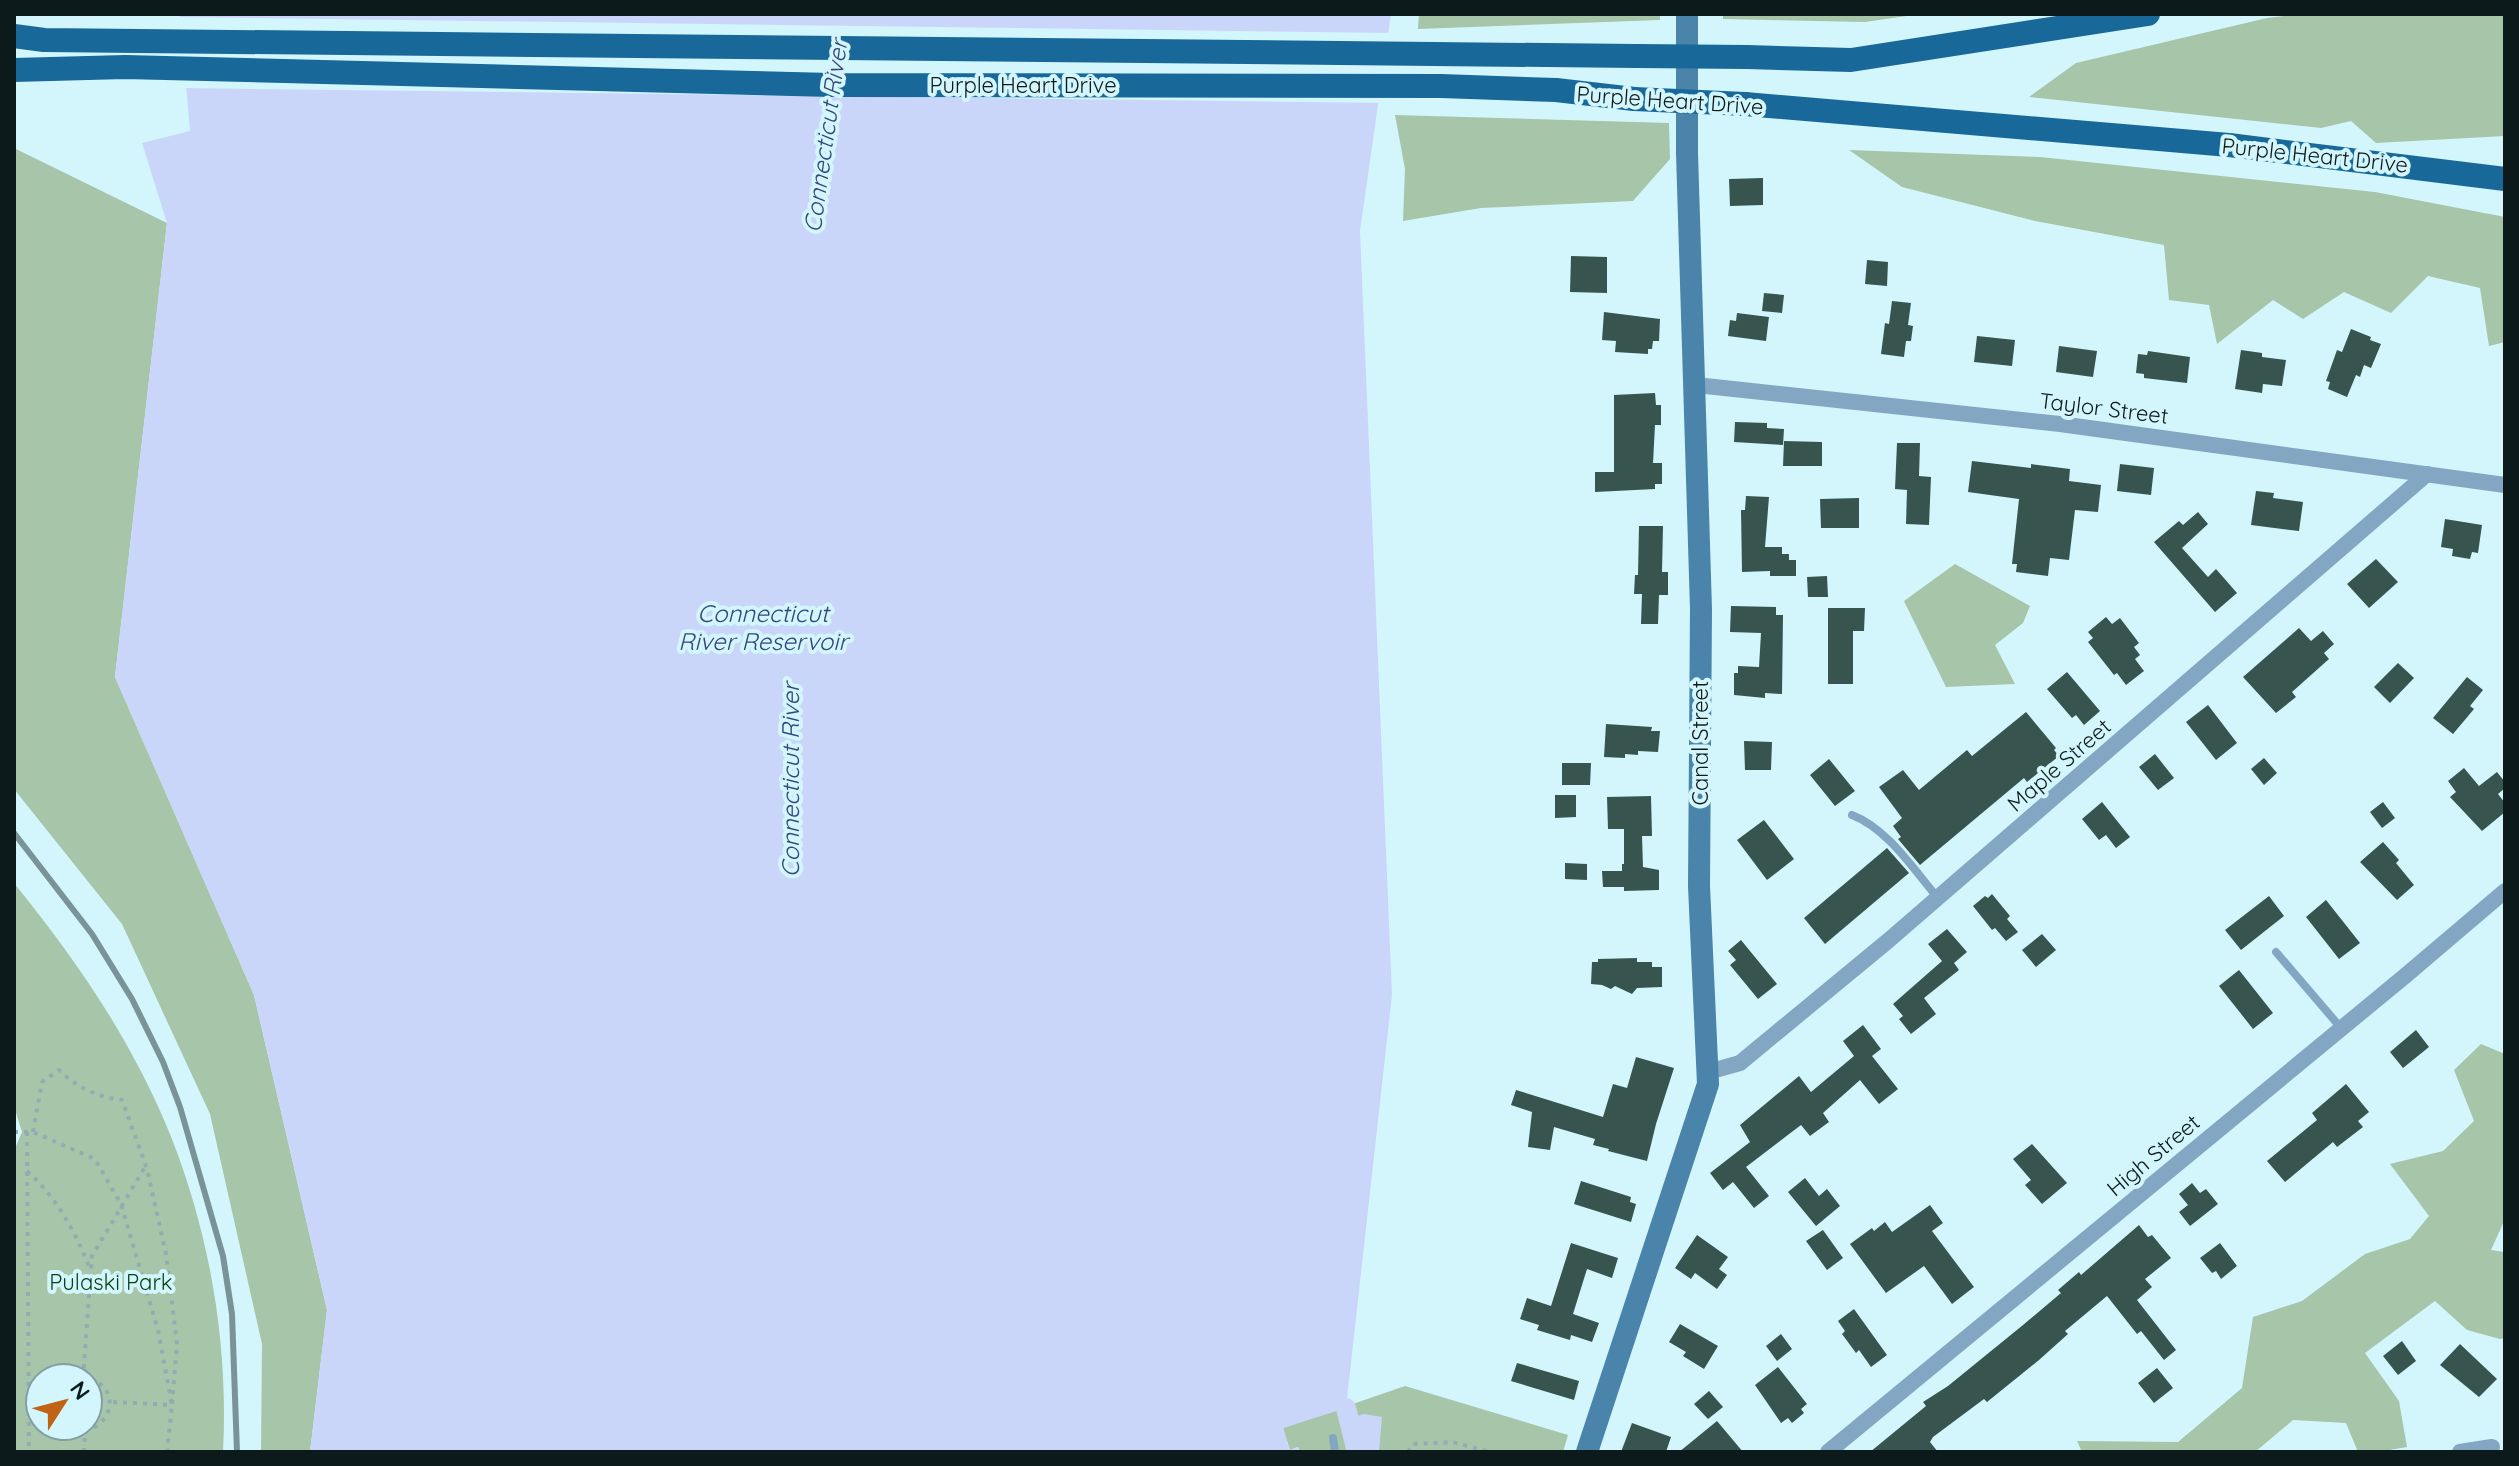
<svg xmlns="http://www.w3.org/2000/svg" width="2519" height="1466" font-family="Quicksand,sans-serif">
  <rect width="100%" height="100%" fill="#d3f6fd"/>
  <g fill="#a7c5a9" fill-rule="evenodd">
    <polygon points="1419,14 1660,14 1660,20 1418,29"/>
    <polygon points="1723,14 1920,14 1865,22 1723,19"/>
    <polygon points="2300,14 2505,14 2505,136 2376,143 2351,121 2321,128 2029,97 2076,63 2267,18"/>
    <polygon points="1395,115 1669,123 1670,159 1633,201 1481,208 1403,221 1405,169"/>
    <polygon points="14,148 167,223 115,677 254,995 327,1310 310,1452 261,1452 262,1344 210,1114 122,924 14,789"/>
    <polygon points="1849,150 2040,157 2375,192 2505,217 2505,342 2489,346 2480,288 2428,276 2391,313 2344,292 2303,319 2273,300 2217,344 2209,305 2169,300 2164,245 2035,221 1902,187"/>
    <polygon points="1955,564 2030,606 2023,623 1995,645 2015,684 1946,687 1904,601"/>
    <path d="M14,883C60,940 103,999 137,1064C200,1180 230,1320 223,1452H14V1151L22,1132L14,1106ZM88,1378V1426H40V1378Z"/>
    <polygon points="2481,1044 2505,1054 2505,1219 2491,1250 2505,1252 2505,1338 2500,1339 2467,1330 2435,1301 2365,1353 2399,1401 2407,1447 2378,1452 2358,1452 2346,1423 2293,1420 2255,1452 2082,1452 2077,1441 2178,1442 2242,1388 2253,1317 2302,1301 2365,1254 2410,1239 2429,1216 2390,1164 2443,1151 2474,1121 2454,1070"/>
    <polygon points="1405,1386 1568,1435 1563,1452 1300,1452 1298,1447 1290,1450 1283,1428"/>
  </g>
  <g fill="#cad6f9">
    <polygon points="180,14 1391,14 1360,231 1392,995 1346,1408 1283,1428 1290,1450 1298,1447 1300,1452 310,1452 327,1310 254,995 115,677 167,223 142,143 190,131"/>
    <polygon points="1364,1414 1382,1417 1379,1452 1347,1452 1346,1419"/>
  </g>
  <polygon fill="#d3f6fd" points="176,17 1393,33 1382,103 183,88"/>
  <g fill="none" stroke-linecap="round" stroke-linejoin="round">
    <polyline stroke="#cad6f9" stroke-width="20" points="1346,1408 1357,1452"/>
  </g>
  <g fill="#37554e">
    <polygon points="1763,178 1763,205 1730,206 1729,179"/>
    <polygon points="1571,256 1607,257 1607,293 1570,292"/>
    <polygon points="1867,260 1888,262 1887,286 1865,284"/>
    <polygon points="1764,293 1784,295 1782,313 1762,311"/>
    <polygon points="1892,301 1911,303 1908,325 1913,326 1911,341 1906,341 1904,357 1881,354 1885,323 1889,324"/>
    <polygon points="1604,312 1660,319 1659,341 1653,341 1652,349 1648,349 1648,354 1615,352 1616,341 1602,340"/>
    <polygon points="1737,313 1769,317 1766,341 1728,336 1730,320 1736,321"/>
    <polygon points="2351,329 2371,337 2370,340 2381,344 2371,368 2364,365 2360,377 2356,375 2347,397 2328,389 2330,382 2326,381 2337,350 2342,352"/>
    <polygon points="1977,336 2015,340 2012,366 1974,362"/>
    <polygon points="2059,346 2097,351 2093,377 2056,372"/>
    <polygon points="2241,350 2262,353 2262,357 2286,360 2282,386 2263,384 2262,393 2235,389"/>
    <polygon points="2148,351 2190,357 2187,383 2144,378 2144,374 2136,373 2138,354 2147,355"/>
    <polygon points="1655,393 1656,405 1661,405 1661,425 1655,425 1653,463 1662,463 1662,484 1655,484 1655,489 1595,492 1595,472 1614,472 1614,395"/>
    <polygon points="1735,422 1767,423 1767,428 1784,429 1783,445 1734,442"/>
    <polygon points="1784,441 1822,442 1822,466 1783,466"/>
    <polygon points="1897,443 1920,443 1919,476 1931,477 1929,525 1906,524 1907,490 1895,489"/>
    <polygon points="1972,461 2031,468 2031,464 2070,469 2069,481 2101,485 2098,512 2075,510 2069,560 2050,558 2048,576 2016,572 2017,564 2012,564 2019,499 1968,492"/>
    <polygon points="2120,464 2154,468 2151,495 2117,491"/>
    <polygon points="2256,491 2274,493 2273,498 2303,502 2299,531 2251,525"/>
    <polygon points="1746,496 1769,497 1765,547 1782,547 1782,554 1789,554 1789,560 1796,560 1796,576 1770,576 1770,571 1742,572 1741,510 1745,510"/>
    <polygon points="1859,498 1859,528 1821,528 1820,499"/>
    <polygon points="2198,512 2208,524 2182,548 2208,577 2216,569 2237,593 2215,612 2154,542 2179,521 2183,525"/>
    <polygon points="2445,519 2482,525 2478,553 2472,552 2470,559 2452,556 2453,549 2441,547"/>
    <polygon points="1639,526 1663,526 1662,572 1668,572 1668,595 1659,595 1658,624 1641,624 1642,594 1634,594 1635,575 1638,575"/>
    <polygon points="2376,559 2398,582 2369,608 2347,584"/>
    <polygon points="1827,576 1828,597 1808,597 1807,577"/>
    <polygon points="1731,606 1776,607 1776,615 1783,615 1782,694 1765,693 1765,698 1734,695 1734,673 1738,673 1738,666 1759,667 1761,633 1730,632"/>
    <polygon points="1828,608 1865,608 1864,631 1853,631 1853,684 1828,684"/>
    <polygon points="2106,617 2112,624 2120,618 2139,643 2134,647 2140,655 2135,659 2144,671 2126,685 2117,673 2114,675 2088,642 2093,638 2088,632"/>
    <polygon points="2299,628 2311,641 2323,631 2334,644 2324,653 2329,659 2292,692 2296,697 2276,713 2243,677"/>
    <polygon points="2398,663 2414,678 2390,703 2374,687"/>
    <polygon points="2067,672 2100,711 2084,725 2076,715 2072,718 2047,689"/>
    <polygon points="2467,677 2483,690 2470,706 2474,709 2453,734 2433,718"/>
    <polygon points="2208,705 2237,743 2216,760 2186,722"/>
    <polygon points="2026,712 2056,748 2054,750 2059,756 2027,782 2024,778 1920,865 1898,839 1901,837 1893,826 1902,818 1879,787 1903,770 1919,790 1967,750 1972,756"/>
    <polygon points="1606,724 1652,727 1651,731 1660,731 1658,752 1638,751 1638,755 1625,754 1625,758 1604,757"/>
    <polygon points="1744,741 1772,742 1771,770 1745,770"/>
    <polygon points="2155,754 2174,778 2158,790 2139,767"/>
    <polygon points="2264,758 2277,773 2264,785 2251,769"/>
    <polygon points="1829,759 1855,791 1835,806 1810,775"/>
    <polygon points="1562,763 1591,763 1590,785 1562,785"/>
    <polygon points="2464,768 2479,786 2497,772 2505,782 2505,788 2498,794 2505,803 2505,812 2482,831 2450,797 2456,792 2448,781"/>
    <polygon points="1555,795 1576,795 1576,817 1555,818"/>
    <polygon points="1651,796 1652,836 1642,836 1643,867 1659,870 1659,890 1624,891 1624,887 1603,887 1602,871 1622,871 1622,864 1624,864 1624,829 1608,829 1607,797"/>
    <polygon points="2102,802 2130,837 2116,848 2106,835 2099,840 2082,819"/>
    <polygon points="2383,802 2395,818 2382,828 2370,812"/>
    <polygon points="1764,820 1794,859 1767,880 1737,840"/>
    <polygon points="2383,842 2399,860 2396,863 2414,885 2397,900 2360,862"/>
    <polygon points="1887,848 1909,873 1825,944 1804,918"/>
    <polygon points="1565,863 1587,864 1587,880 1565,879"/>
    <polygon points="1992,894 2010,916 2007,919 2018,932 2006,941 1995,928 1992,930 1973,906 1985,896 1988,898"/>
    <polygon points="2269,896 2284,916 2241,950 2225,930"/>
    <polygon points="2326,900 2360,943 2339,959 2306,917"/>
    <polygon points="1947,929 1967,952 1954,963 1959,970 1924,998 1936,1014 1911,1034 1899,1019 1903,1016 1893,1004 1942,961 1928,944"/>
    <polygon points="2042,934 2056,950 2036,967 2022,950"/>
    <polygon points="1741,940 1777,984 1758,999 1730,965 1736,960 1728,951"/>
    <polygon points="1637,958 1637,962 1652,962 1652,967 1662,967 1662,987 1637,988 1632,994 1615,986 1611,989 1602,985 1591,984 1592,962 1598,962 1598,959"/>
    <polygon points="2239,970 2273,1013 2253,1029 2219,986"/>
    <polygon points="1863,1025 1881,1049 1872,1056 1898,1089 1879,1104 1860,1080 1823,1113 1829,1122 1810,1136 1801,1125 1746,1167 1769,1196 1754,1208 1733,1182 1723,1190 1710,1173 1750,1142 1740,1125 1799,1076 1811,1092 1854,1056 1843,1041"/>
    <polygon points="2416,1030 2429,1047 2403,1068 2390,1052"/>
    <polygon points="1636,1057 1674,1068 1656,1124 1647,1161 1608,1151 1609,1149 1593,1145 1595,1139 1554,1127 1550,1150 1528,1147 1532,1112 1511,1105 1516,1090 1603,1117 1613,1084 1627,1088"/>
    <polygon points="2346,1084 2369,1112 2358,1121 2363,1127 2337,1147 2333,1142 2285,1182 2267,1161 2317,1120 2312,1113"/>
    <polygon points="2032,1144 2067,1183 2042,1204 2025,1185 2031,1180 2013,1159"/>
    <polygon points="1805,1178 1819,1196 1827,1189 1840,1206 1816,1226 1788,1192"/>
    <polygon points="1581,1181 1631,1197 1630,1202 1636,1204 1631,1222 1574,1204"/>
    <polygon points="2192,1183 2200,1193 2206,1189 2218,1204 2190,1226 2179,1212 2188,1205 2179,1194"/>
    <polygon points="1930,1205 1943,1223 1932,1231 1974,1287 1952,1304 1924,1266 1886,1293 1850,1244 1872,1228 1874,1231 1885,1222 1892,1232"/>
    <polygon points="2139,1225 2148,1237 2152,1235 2171,1258 2145,1279 2152,1287 2137,1300 2176,1350 2164,1360 2141,1331 2137,1334 2107,1296 2065,1331 2068,1334 2039,1360 1987,1402 1984,1399 1933,1437 1930,1442 1938,1452 1870,1452 1926,1406 1923,1402 1948,1386 2023,1325 2061,1293 2058,1290 2079,1272 2081,1275"/>
    <polygon points="1823,1230 1843,1258 1827,1270 1806,1241"/>
    <polygon points="1697,1235 1728,1257 1719,1269 1727,1275 1717,1289 1695,1273 1691,1279 1675,1268"/>
    <polygon points="1571,1243 1618,1258 1612,1278 1587,1269 1573,1314 1599,1323 1592,1342 1571,1335 1570,1340 1537,1330 1539,1325 1520,1319 1527,1298 1551,1306"/>
    <polygon points="2220,1243 2237,1266 2221,1279 2216,1271 2212,1273 2200,1258"/>
    <polygon points="1854,1309 1887,1355 1871,1367 1859,1350 1856,1353 1842,1334 1845,1331 1838,1321"/>
    <polygon points="1680,1324 1718,1346 1704,1369 1683,1356 1686,1352 1669,1342"/>
    <polygon points="1781,1334 1792,1349 1777,1361 1766,1346"/>
    <polygon points="2402,1341 2416,1361 2398,1375 2383,1356"/>
    <polygon points="2460,1344 2497,1379 2479,1397 2440,1365"/>
    <polygon points="1517,1363 1579,1381 1574,1400 1511,1381"/>
    <polygon points="1778,1367 1807,1404 1801,1409 1804,1413 1792,1423 1788,1418 1781,1423 1755,1385"/>
    <polygon points="2157,1368 2173,1388 2154,1403 2138,1383"/>
    <polygon points="1709,1391 1723,1407 1708,1419 1694,1404"/>
    <polygon points="1717,1421 1743,1452 1679,1452"/>
    <polygon points="1632,1423 1671,1437 1666,1452 1621,1452"/>
  </g>
  <g fill="none" stroke-linecap="round" stroke-linejoin="round">
    <g stroke="#91adb2" stroke-width="4" stroke-dasharray="4 6" stroke-linecap="butt">
      <polyline points="14,1132 33,1132 95,1159 121,1204 158,1330 172,1405 167,1452"/>
      <polyline points="27,1132 29,1452"/>
      <path d="M33,1132L42,1082L59,1070C76,1087 98,1097 122,1100L147,1169L166,1254L177,1344L172,1405L111,1402"/>
      <path d="M27,1171C57,1198 75,1231 90,1269"/>
      <polyline points="83,1378 92,1256 145,1167"/>
      <polyline points="29,1405 40,1404"/>
      <path d="M74,1426L93,1428C117,1415 115,1385 88,1378"/>
      <polyline points="84,1452 85,1429"/>
      <polyline points="1408,1452 1413,1444 1452,1442 1490,1452"/>
    </g>
    <g stroke="#83a7c2" stroke-width="8">
      <path d="M1852,815C1888,829 1913,869 1938,898"/>
      <polyline points="2276,952 2341,1028"/>
      <polyline points="1333,1438 1335,1452"/>
    </g>
    <g stroke="#83a7c2" stroke-width="16">
      <polyline points="1696,385 2060,424 2505,485"/>
      <polyline points="1708,1072 1740,1063 1889,940 2427,474"/>
      <polyline points="1828,1452 2405,976 2505,891"/>
      <polyline points="2460,1452 2492,1447"/>
    </g>
    <polyline stroke="#4b84aa" stroke-width="22" points="1587,1452 1708,1084 1699,886 1701,609 1687,153 1687,14"/>
    <g stroke="#186999" stroke-width="24">
      <polyline points="14,36 44,40 1636,56"/>
      <polyline points="1747,57 1851,60 2148,14"/>
      <polyline points="14,70 125,67 832,85 1441,86 1556,90 1634,99"/>
      <polyline points="1745,104 2229,145 2505,179"/>
    </g>
    <polyline stroke="#7a9398" stroke-width="6" points="14,833 92,934 132,999 163,1062 180,1107 223,1256 232,1314 237,1452"/>
    <g stroke="#186999" stroke-width="24">
      <polyline points="1636,56 1747,57"/>
      <polyline points="1634,99 1745,104"/>
    </g>
  </g>
  <g text-anchor="middle" stroke-width="8" stroke-linejoin="round" paint-order="stroke">
    <g font-size="22" fill="#0d1a1c" stroke="#d3f6fd">
      <text x="1023" y="93">Purple Heart Drive</text>
      <text transform="translate(1670 100) rotate(4)" y="8">Purple Heart Drive</text>
      <text transform="translate(2315 155) rotate(6)" y="8">Purple Heart Drive</text>
      <text transform="translate(2104 408) rotate(7)" y="8">Taylor Street</text>
      <text transform="translate(1700 743) rotate(-90)" y="8">Canal Street</text>
      <text transform="translate(2059 765) rotate(-41)" y="8">Maple Street</text>
      <text transform="translate(2153 1155) rotate(-40)" y="8">High Street</text>
    </g>
    <g font-size="22" fill="#094417" stroke="#d3f6fd">
      <text x="111" y="1290">Pulaski Park</text>
    </g>
    <g font-size="24" font-style="italic" fill="#37447b" stroke="#d3f6fd">
      <text transform="translate(826 136) rotate(-82)" y="8">Connecticut River</text>
      <text x="763" y="622">Connecticut<tspan x="763" dy="28">River Reservoir</tspan></text>
      <text transform="translate(791 780) rotate(-90)" y="8">Connecticut River</text>
    </g>
  </g>
  <rect width="2519" height="1466" fill="none" stroke="#0d1a1c" stroke-width="32"/>
  <g transform="translate(64 1402) rotate(54)"><circle r="38" fill="#d3f6fd" stroke="#849ea3" stroke-width="2"/>
  <path d="M0-6L14 30L0 20L-14 30Z" fill="#c06315"/>
  <text y="-12" font-size="22" font-weight="bold" text-anchor="middle" fill="#0d1a1c">N</text>
  </g>
</svg>
